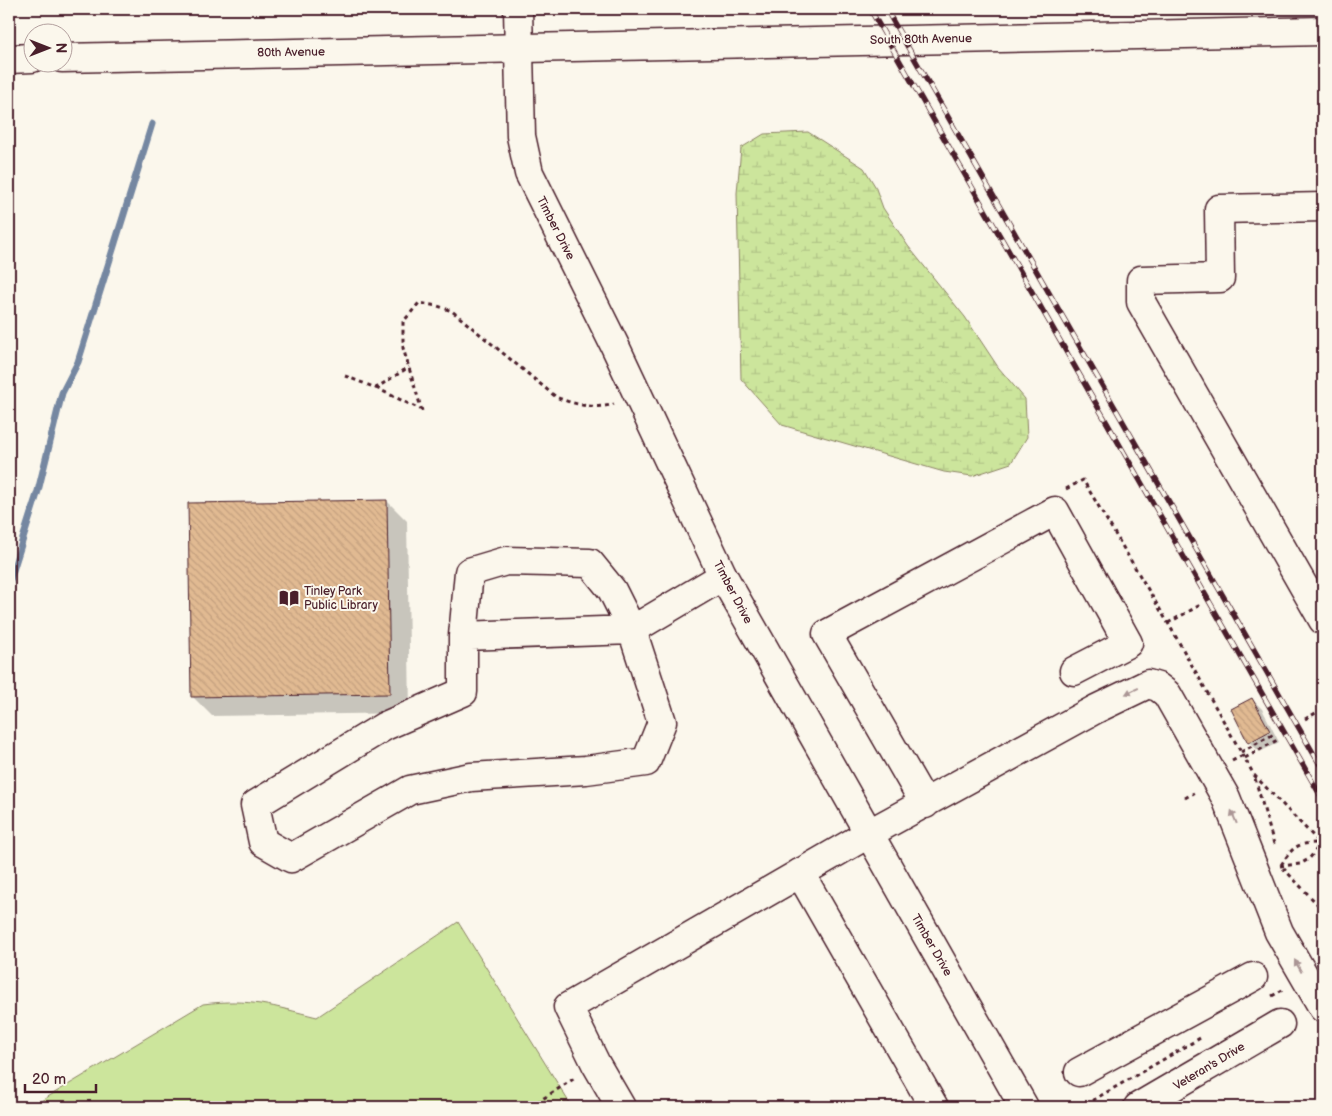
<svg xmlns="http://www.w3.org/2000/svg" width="1332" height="1116" font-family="'Balsamiq Sans',sans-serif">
  <defs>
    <pattern id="wetland-marsh" width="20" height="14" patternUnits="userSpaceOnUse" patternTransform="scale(1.25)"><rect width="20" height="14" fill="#cce59c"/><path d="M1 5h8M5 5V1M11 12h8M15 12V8" fill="none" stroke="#b1c487"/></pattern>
    <pattern id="building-back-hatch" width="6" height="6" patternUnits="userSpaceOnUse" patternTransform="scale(1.25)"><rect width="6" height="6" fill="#e1ba92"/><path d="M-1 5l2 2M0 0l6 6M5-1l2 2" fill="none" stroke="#c39f7e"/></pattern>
  </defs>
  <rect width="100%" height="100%" fill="#fbf7ec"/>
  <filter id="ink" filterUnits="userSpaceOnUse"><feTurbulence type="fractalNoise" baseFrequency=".02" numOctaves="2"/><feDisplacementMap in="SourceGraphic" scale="10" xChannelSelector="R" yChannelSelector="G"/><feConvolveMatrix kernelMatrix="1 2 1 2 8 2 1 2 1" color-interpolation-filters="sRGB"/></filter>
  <g filter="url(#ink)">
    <path fill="#cce59c" stroke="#8b8264" d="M458,922L572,1107H31L203,1004C251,998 272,1006 317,1017Z"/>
    <polygon fill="url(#wetland-marsh)" stroke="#8b8264" points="808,132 864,168 875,186 883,208 908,246 965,317 998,367 1025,399 1027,437 1011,463 972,476 944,472 782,425 741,379 737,193 741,148 764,134"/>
    <g fill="#0003">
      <polygon points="387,501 407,521 410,713 212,716 192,696"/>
      <polygon points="1252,699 1262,709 1279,742 1260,752 1249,742"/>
    </g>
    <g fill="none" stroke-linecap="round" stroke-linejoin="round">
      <polyline stroke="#7487a1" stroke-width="7" points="9,583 38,491 62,393 78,362 152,124"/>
    </g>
    <g fill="url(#building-back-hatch)" stroke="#4a1f2b">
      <polygon points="387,500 390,694 191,697 188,503"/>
      <polygon points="1252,698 1270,731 1248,743 1231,709"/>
    </g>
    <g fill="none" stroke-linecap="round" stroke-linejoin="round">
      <defs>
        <g id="minor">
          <polyline points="518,9 521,136 529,173 614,344 723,576 1024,1107"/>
          <polyline points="62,58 1323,31"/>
          <polyline points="9,59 32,58"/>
          <polyline points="1323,207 1219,209 1220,278 1141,280 1141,302 1323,620"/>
          <polyline points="463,636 469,572 506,561 590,563 612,590 632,630 662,722 646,762 586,770 471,777 410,790 291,858 263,842 255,805 385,726 463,692 463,636 632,630 723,576"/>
          <polyline points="925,804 827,634 1055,511 1128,643 1074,671"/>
          <polyline points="800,873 934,1107"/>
          <polyline points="1079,1072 1253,977"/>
          <polyline points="621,1107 596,1064 568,1007 868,834 1096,709 1148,684 1158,687 1167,694 1226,798 1279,932 1323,1008"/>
          <polyline points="1138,1107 1280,1024"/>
        </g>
      </defs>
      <use href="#minor" stroke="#4a1f2b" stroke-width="31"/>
      <g stroke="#4a1f2b" stroke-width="3" stroke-dasharray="4 4" stroke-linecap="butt">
        <polyline points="345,376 376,388 409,367"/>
        <polyline points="376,388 422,410"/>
        <path d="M422,411L403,348V322L419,303L438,306L452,311L556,397C573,404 596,410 614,404"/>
        <polyline points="1066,489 1083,480 1168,623 1254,775"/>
        <polyline points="1168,623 1202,604"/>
        <polyline points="1305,719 1323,709"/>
        <polyline points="1241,752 1276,733"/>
        <polyline points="1245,758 1279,739"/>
        <polyline points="1232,761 1243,755"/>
        <polyline points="1185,798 1194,793"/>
        <polyline points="1274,844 1254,775 1320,843 1323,854"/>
        <path d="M1281,865C1293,847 1296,843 1319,843"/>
        <polyline points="1280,866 1300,864 1309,859 1323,841"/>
        <polyline points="1283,868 1323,910"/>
        <polyline points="1272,996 1284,989"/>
        <polyline points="530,1107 575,1078"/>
        <polyline points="1088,1107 1095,1099 1202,1037"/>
      </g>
      <use href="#minor" stroke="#fbf7ec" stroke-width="28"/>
      <defs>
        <g id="rail">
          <polyline points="870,9 1323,800"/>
          <polyline points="886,9 1323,770"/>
        </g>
      </defs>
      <use href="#rail" stroke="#4a1f2b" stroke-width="5.5"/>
      <use href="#rail" stroke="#fbf7ec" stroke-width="4" stroke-dasharray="11" stroke-linecap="butt"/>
    </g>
    <defs><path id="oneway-solid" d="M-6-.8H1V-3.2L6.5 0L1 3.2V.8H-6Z" transform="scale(1.25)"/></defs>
    <g fill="#ab9695">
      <use href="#oneway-solid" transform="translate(1132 691) rotate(155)"/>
      <use href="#oneway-solid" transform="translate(1234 817) rotate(-112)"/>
      <use href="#oneway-solid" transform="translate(1298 966) rotate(-119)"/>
    </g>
  </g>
  <defs>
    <symbol id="library-bare" viewBox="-9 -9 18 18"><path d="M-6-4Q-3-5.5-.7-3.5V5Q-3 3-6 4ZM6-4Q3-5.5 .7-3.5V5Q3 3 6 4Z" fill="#4a1f2b" stroke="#fbf7ec" stroke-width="2.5" paint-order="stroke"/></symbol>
  </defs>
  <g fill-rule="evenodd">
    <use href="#library-bare" x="275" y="584" width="28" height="28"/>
  </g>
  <g text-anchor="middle" stroke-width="4" stroke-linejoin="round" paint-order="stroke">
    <g font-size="12" fill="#4a1f2b" stroke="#fbf7ec">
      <text transform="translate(921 39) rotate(-1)" y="4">South 80th Avenue</text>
      <text transform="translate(291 52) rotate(-1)" y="4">80th Avenue</text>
      <text transform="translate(556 228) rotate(63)" y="4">Timber Drive</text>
      <text transform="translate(733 592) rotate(62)" y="4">Timber Drive</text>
      <text transform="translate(932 945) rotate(60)" y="4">Timber Drive</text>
      <text transform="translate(1209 1066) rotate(-31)" y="4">Veteran's Drive</text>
    </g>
    <g font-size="12" fill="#4a1f2b" stroke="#fbf7ec" text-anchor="start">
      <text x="304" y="595">Tinley Park<tspan x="304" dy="14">Public Library</tspan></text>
    </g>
  </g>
  <rect width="1332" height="1116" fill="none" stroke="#fbf7ec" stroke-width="30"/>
  <rect x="15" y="15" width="1302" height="1086" fill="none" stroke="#4a1f2b" stroke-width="2" filter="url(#ink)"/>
  <g transform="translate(48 48) rotate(90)"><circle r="24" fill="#fbf7ec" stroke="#b4a19f"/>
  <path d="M0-4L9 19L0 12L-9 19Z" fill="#4a1f2b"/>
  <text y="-8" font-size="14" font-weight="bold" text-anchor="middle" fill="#4a1f2b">N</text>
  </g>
  <path d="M25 1084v8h71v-8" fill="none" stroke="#4a1f2b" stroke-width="2.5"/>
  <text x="32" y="1084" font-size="15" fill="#4a1f2b" stroke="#fbf7ec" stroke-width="4" paint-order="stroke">20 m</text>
</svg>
